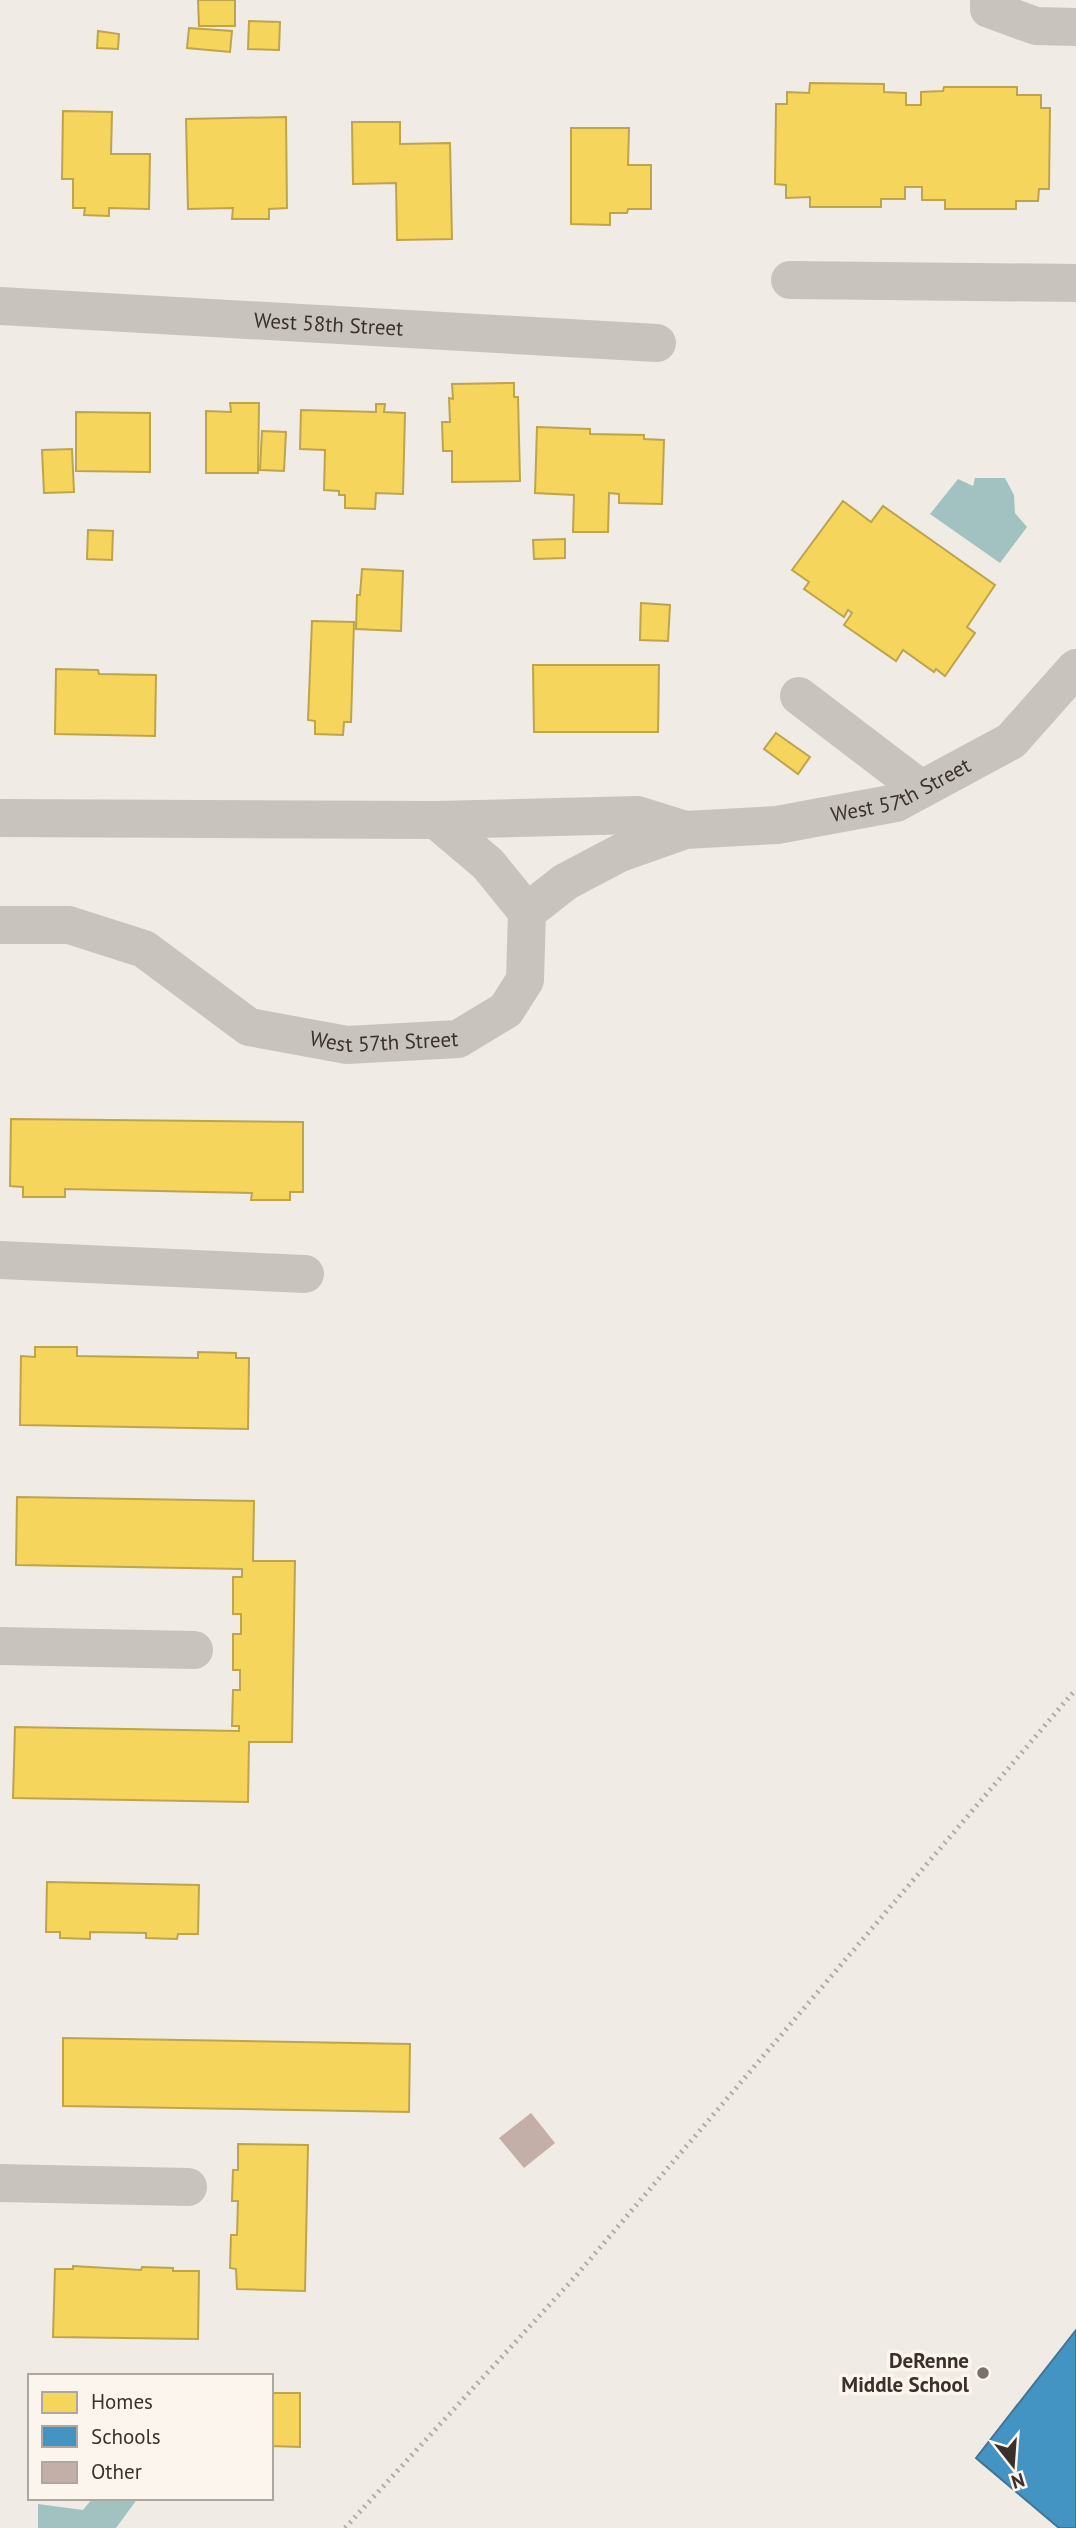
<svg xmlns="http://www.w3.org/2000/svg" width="1076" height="2528" font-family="'PT Sans',sans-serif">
  <rect width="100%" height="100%" fill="#f0ebe5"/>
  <g fill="#a1c2c1">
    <polygon points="975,478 1005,478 1014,495 1015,513 1027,527 1000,563 930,514 958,479 973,486"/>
    <polygon points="93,2498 138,2498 116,2528 38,2528 38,2504 83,2510"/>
  </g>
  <g fill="#f6d55c" stroke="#bea44d" stroke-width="2">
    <polygon points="198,0 235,0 235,26 199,26"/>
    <polygon points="249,21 280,22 279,50 248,49"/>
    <polygon points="189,28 232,31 230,52 187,48"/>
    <polygon points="98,31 119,34 118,49 97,48"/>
    <polygon points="810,83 884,84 884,92 906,93 906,105 921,105 921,92 943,91 944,87 1017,87 1017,95 1041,95 1041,108 1050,108 1049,189 1039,189 1038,201 1016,201 1016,209 945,209 945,200 922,200 922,187 905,187 905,199 881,199 881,207 810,207 810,197 786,198 786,185 775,184 776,104 787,104 787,92 809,93"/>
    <polygon points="63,111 112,112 111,154 150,154 149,209 109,208 109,216 84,215 85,208 73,208 73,179 62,179"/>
    <polygon points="286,117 287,208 269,209 269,219 232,219 233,208 188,209 186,119"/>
    <polygon points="352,122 400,122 400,144 450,143 452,239 397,240 396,183 353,184"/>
    <polygon points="571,128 629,128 628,165 651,165 651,209 628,209 627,213 610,213 610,225 571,224"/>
    <polygon points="514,383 514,397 518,397 520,481 452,482 452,451 443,451 442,422 450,422 449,398 453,399 452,384"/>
    <polygon points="230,403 259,403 258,473 206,473 206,411 231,412"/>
    <polygon points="376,404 385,404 384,412 405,413 403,494 376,493 375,509 345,508 345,495 339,495 339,491 324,490 325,450 300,449 301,410 376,412"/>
    <polygon points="76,412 150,413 150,472 76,471"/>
    <polygon points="537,427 590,429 590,434 644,435 644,439 664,440 662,504 619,503 619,494 609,493 608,532 573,532 574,495 535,493"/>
    <polygon points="262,431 286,432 284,471 260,470"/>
    <polygon points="72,449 74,492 44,493 42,450"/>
    <polygon points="843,501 871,522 883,506 995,585 967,627 975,633 945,676 936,669 934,672 903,650 896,661 844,625 852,613 848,610 844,617 804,589 809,582 792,570"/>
    <polygon points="88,530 113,531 112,560 87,559"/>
    <polygon points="565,539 565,558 534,559 533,540"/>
    <polygon points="362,569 403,571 401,631 356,629 357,595 360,595"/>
    <polygon points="641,603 670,605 668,641 640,640"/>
    <polygon points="312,621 354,622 351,722 344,722 343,735 315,734 315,721 308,720"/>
    <polygon points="533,665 659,665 658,732 534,732"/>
    <polygon points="56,669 98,670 99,674 156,675 155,736 55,734"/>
    <polygon points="776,733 810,757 798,774 764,749"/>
    <polygon points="11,1119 303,1122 303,1192 290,1192 290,1200 251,1200 252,1193 65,1189 65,1197 23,1197 23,1187 10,1186"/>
    <polygon points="35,1347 77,1347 77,1356 198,1358 198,1352 236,1353 236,1358 249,1358 248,1429 20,1425 21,1356 35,1357"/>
    <polygon points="17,1497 254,1501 253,1561 295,1561 292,1742 249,1742 248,1802 13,1798 15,1727 239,1731 239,1726 232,1726 233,1690 240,1690 240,1670 233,1670 233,1634 241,1634 241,1614 233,1614 233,1577 242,1577 242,1569 16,1565"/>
    <polygon points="47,1882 199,1885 198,1934 178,1934 177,1939 146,1938 146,1933 90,1932 90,1939 60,1938 60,1932 46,1932"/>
    <polygon points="63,2038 410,2044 409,2112 63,2106"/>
    <polygon points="238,2144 308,2145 305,2291 237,2289 236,2269 230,2268 231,2235 237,2235 238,2201 232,2201 233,2170 238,2170"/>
    <polygon points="73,2266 141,2270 142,2267 173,2268 173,2271 199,2271 198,2339 53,2337 55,2269 73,2269"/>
    <polygon points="271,2393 300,2393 300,2447 271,2446"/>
  </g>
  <polygon fill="#4393c3" stroke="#417595" stroke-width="2" points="1076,2330 1076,2528 1059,2528 976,2458"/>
  <polygon fill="#c3afa7" points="531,2113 555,2143 524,2168 499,2138"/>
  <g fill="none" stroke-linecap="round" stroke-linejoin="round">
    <g stroke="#c9c3be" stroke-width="38">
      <polyline points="989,0 989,9 1036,26 1076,27"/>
      <polyline points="790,280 1076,283"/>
      <path id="s1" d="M0,306L657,343"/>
      <polyline points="799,696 921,789"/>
      <polyline points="0,818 436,820 637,815 685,830"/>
      <polyline points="436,820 488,864 527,912"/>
      <path id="s2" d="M0,925H69L144,949L249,1027L347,1045L458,1039L506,1010L525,980L527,912L565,882L620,853L685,830L777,825L896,803L1011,741L1076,668"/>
      <polyline points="0,1260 305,1274"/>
      <polyline points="0,1646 194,1650"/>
      <polyline points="0,2183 188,2187"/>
    </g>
    <polyline stroke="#b1aca8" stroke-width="5" stroke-dasharray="2 5" stroke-linecap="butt" points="345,2528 575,2277 1076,1689"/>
  </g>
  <circle fill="#7a716c" stroke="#fbf5ee" stroke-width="2.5" cx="983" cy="2373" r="7"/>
  <g text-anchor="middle" stroke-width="7" stroke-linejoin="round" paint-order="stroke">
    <g font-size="21" fill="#3b302b" stroke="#fbf5ee">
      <text dy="7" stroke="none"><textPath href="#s1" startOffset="329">West 58th Street</textPath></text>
      <text dy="7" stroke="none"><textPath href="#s2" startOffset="1050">West 57th Street</textPath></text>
      <text dy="7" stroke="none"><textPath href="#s2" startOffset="415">West 57th Street</textPath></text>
    </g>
    <g font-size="21" font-weight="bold" fill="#3b302b" stroke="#fbf5ee" text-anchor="end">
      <text x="969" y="2368">DeRenne<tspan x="969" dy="24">Middle School</tspan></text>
    </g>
  </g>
  <rect x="28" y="2374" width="245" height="126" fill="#fbf5ee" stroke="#aea6a0" stroke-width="2"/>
  <rect x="42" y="2392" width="35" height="21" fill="#f6d55c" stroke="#aea6a0" stroke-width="2"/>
  <text x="91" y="2409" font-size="21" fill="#3b302b">Homes</text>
  <rect x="42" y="2426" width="35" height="21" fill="#4393c3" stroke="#aea6a0" stroke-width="2"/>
  <text x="91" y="2444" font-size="21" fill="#3b302b">Schools</text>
  <rect x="42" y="2462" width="35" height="21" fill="#c3afa7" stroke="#aea6a0" stroke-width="2"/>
  <text x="91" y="2479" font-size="21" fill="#3b302b">Other</text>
  <g transform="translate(1013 2465) rotate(163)" stroke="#fbf5ee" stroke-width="5" paint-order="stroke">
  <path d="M0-5L12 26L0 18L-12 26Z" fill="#3b302b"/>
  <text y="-10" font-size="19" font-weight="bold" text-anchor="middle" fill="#3b302b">N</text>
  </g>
</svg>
